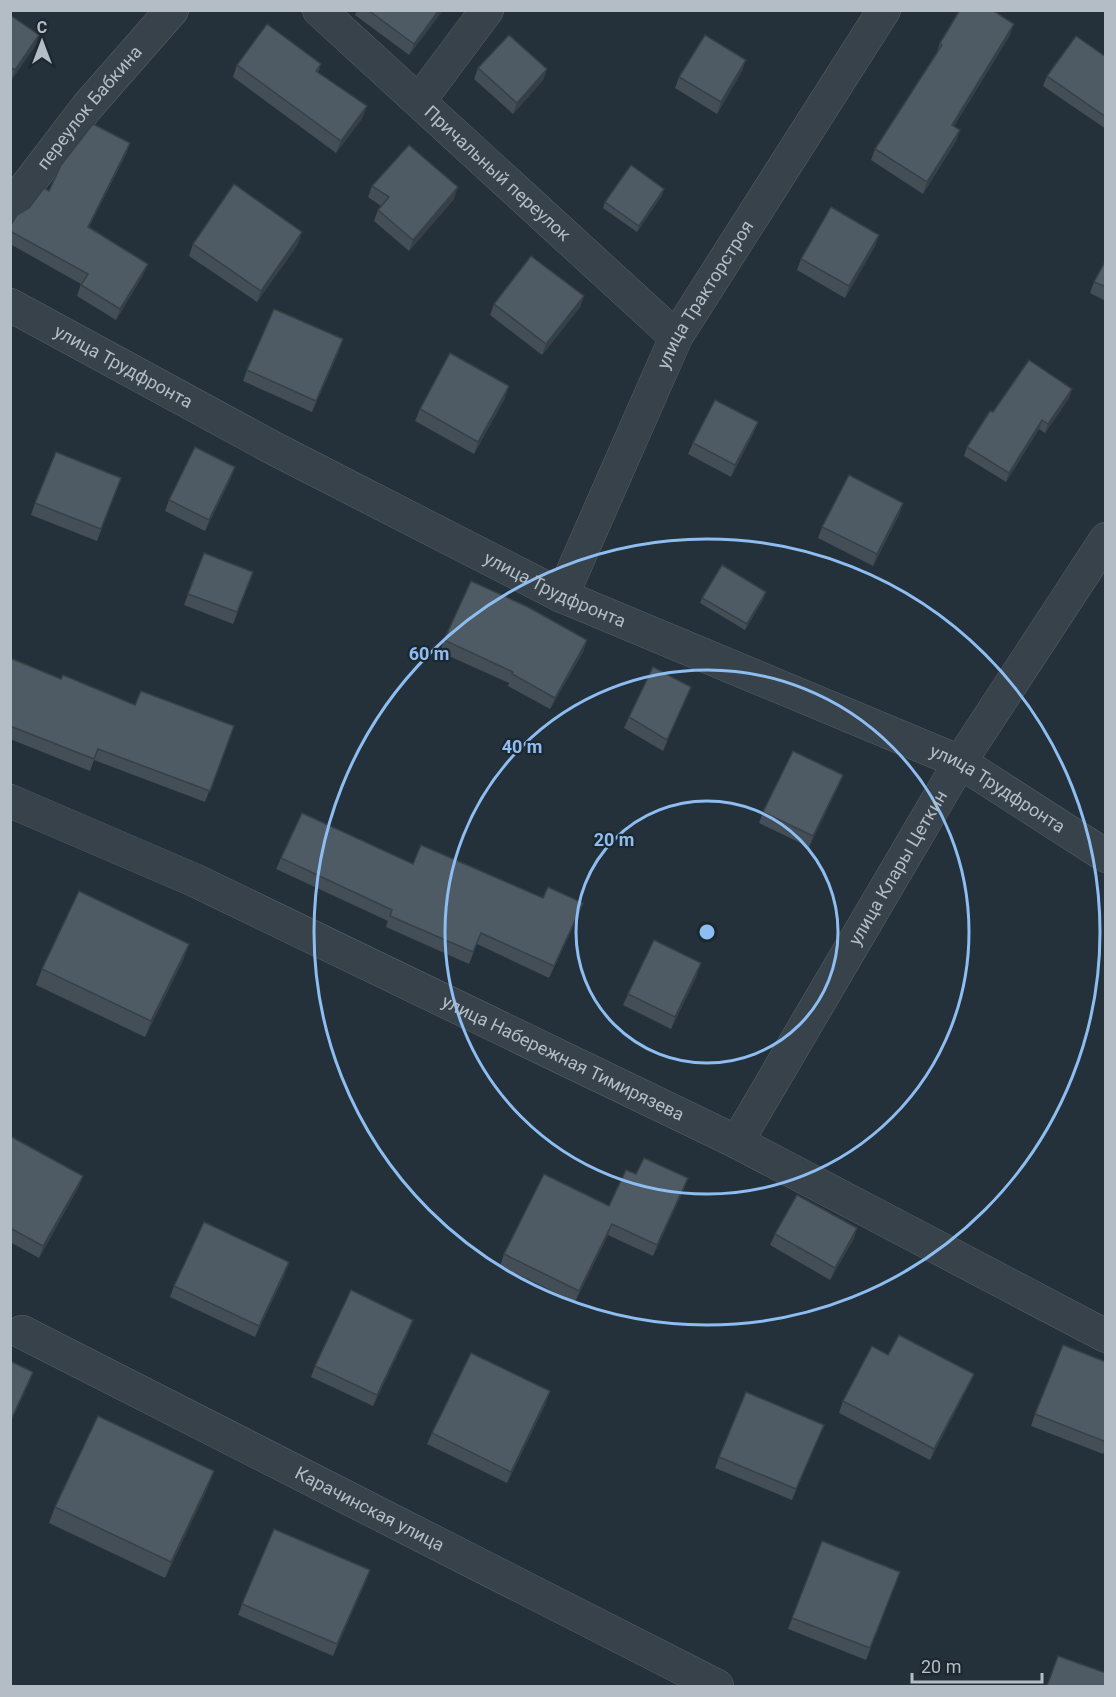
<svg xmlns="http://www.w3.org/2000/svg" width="1116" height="1697" font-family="Roboto,sans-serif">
  <rect width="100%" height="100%" fill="#24303a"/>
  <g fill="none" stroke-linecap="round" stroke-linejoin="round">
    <defs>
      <g id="minor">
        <path id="s1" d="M319,10L676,337"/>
        <polyline points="419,101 487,10"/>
        <path id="s2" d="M10,208L87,107L172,10"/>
        <path id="s3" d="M10,305L275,449L562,596L960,762L1106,856"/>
        <path id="s4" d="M562,596L676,337L884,10"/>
        <path id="s5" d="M10,801L194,880L737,1142L1106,1336"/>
        <path id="s6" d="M737,1142L960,762L1106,539"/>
        <path id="s7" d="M22,1332L717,1686"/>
      </g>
    </defs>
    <use href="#minor" stroke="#566069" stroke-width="34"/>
    <use href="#minor" stroke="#38424b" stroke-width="33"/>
  </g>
  <g fill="#434e57">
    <polygon points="357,10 443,10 409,55 355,15"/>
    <polygon points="10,15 39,35 35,46 10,82"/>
    <polygon points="1010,35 954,126 960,130 956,141 923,194 871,160 875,149 936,55 940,43"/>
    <polygon points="1106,57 1106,129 1043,86 1047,76"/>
    <polygon points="321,64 318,72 363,117 336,153 233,77 237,65"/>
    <polygon points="478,68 547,69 543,80 513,114 474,79"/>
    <polygon points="742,71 717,114 675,88 679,77"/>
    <polygon points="130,143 126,154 89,227 148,264 143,275 116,320 77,296 81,284 10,244 10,226 49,191"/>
    <polygon points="372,186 454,199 409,251 374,221 378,210 381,206 368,197"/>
    <polygon points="664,189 662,195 637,232 603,208 605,202"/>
    <polygon points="193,244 298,244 257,302 189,256"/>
    <polygon points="875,246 845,298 797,270 801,259"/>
    <polygon points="1106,260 1106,301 1090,293 1094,282"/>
    <polygon points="584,296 580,307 542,355 490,315 494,304"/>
    <polygon points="339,351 312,412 243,381 247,370"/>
    <polygon points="1072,389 1069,398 1045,433 1039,429 1006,482 964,456 967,447 993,412"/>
    <polygon points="505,398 474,454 415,421 420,409"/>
    <polygon points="758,422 753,434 731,477 688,454 693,443"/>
    <polygon points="121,478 97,541 31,515 35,503"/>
    <polygon points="231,478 205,531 165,511 169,500"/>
    <polygon points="903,503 899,515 873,566 818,538 822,527"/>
    <polygon points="204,553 253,572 233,624 184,605"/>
    <polygon points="702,598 764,598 745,630 700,603"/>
    <polygon points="444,640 587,640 583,652 550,709 508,686 509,683 440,652"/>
    <polygon points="10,658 61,679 135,705 234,726 205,802 94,760 90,771 10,739"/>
    <polygon points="686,698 663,751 624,728 629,717"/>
    <polygon points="843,775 838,787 809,847 759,823 763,812"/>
    <polygon points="281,858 413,864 543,898 583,903 579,914 549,978 477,944 469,964 386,927 388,921 276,869"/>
    <polygon points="189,944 183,960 145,1037 36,985 42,969"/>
    <polygon points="697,975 671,1029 623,1005 628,994"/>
    <polygon points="10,1136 83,1176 78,1188 39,1258 10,1242"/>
    <polygon points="636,1174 688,1178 684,1189 653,1256 608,1235 575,1302 500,1266 504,1254 609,1206"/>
    <polygon points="857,1228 853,1240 830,1280 770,1245 775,1234"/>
    <polygon points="285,1274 255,1337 170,1297 174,1286"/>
    <polygon points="409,1331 373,1406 311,1377 315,1366"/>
    <polygon points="888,1355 974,1374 969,1385 930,1460 839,1413 843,1401"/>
    <polygon points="1106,1362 1106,1449 1103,1454 1031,1426 1035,1414"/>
    <polygon points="546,1403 507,1483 427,1444 432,1433"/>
    <polygon points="824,1425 792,1500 715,1468 719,1457"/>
    <polygon points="208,1487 165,1578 49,1523 55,1507"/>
    <polygon points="822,1541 900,1572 866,1660 788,1629"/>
    <polygon points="366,1581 333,1656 238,1615 242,1604"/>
  </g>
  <g fill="#374047">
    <polygon points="439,10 443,10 409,55 414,44"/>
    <polygon points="1014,24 1010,35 948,136 952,125"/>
    <polygon points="39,35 35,46 10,82 15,70"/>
    <polygon points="746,60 742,71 717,114 721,102"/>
    <polygon points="547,69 543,80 513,114 517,103"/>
    <polygon points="367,106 363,117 336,153 341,141"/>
    <polygon points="960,130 956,141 923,194 927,182"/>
    <polygon points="130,143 126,154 83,238 88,227"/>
    <polygon points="458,187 454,199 409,251 413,240"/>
    <polygon points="664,189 662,195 637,232 639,226"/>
    <polygon points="302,232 298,244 257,302 261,291"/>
    <polygon points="879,235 875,246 845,298 849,286"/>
    <polygon points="148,264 143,275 116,320 120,309"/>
    <polygon points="584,296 580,307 542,355 546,344"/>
    <polygon points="343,339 339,351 312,412 316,401"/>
    <polygon points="509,386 505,398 474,454 478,442"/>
    <polygon points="1072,389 1069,398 1045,433 1048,424"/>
    <polygon points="1042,420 1039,429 1006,482 1009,473"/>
    <polygon points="758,422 753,434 731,477 735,465"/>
    <polygon points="235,467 231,478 205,531 209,520"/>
    <polygon points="903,503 899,515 873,566 877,554"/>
    <polygon points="766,592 764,598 745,630 747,624"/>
    <polygon points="587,640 583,652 550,709 555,698"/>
    <polygon points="843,775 838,787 809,847 813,836"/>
    <polygon points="583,903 579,914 549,978 554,966"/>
    <polygon points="189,944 183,960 145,1037 151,1021"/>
    <polygon points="701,963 697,975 671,1029 675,1017"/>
    <polygon points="83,1176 78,1188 39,1258 43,1246"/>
    <polygon points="688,1178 684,1189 653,1256 657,1245"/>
    <polygon points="612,1224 608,1235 575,1302 579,1291"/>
    <polygon points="857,1228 853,1240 830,1280 835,1268"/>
    <polygon points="289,1262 285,1274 255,1337 259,1326"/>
    <polygon points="413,1320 409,1331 373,1406 377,1395"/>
    <polygon points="33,1372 29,1383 10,1424 10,1422"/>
    <polygon points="974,1374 969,1385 930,1460 934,1449"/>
    <polygon points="550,1391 546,1403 507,1483 511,1472"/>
    <polygon points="214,1471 208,1487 165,1578 171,1562"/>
    <polygon points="370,1570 366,1581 333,1656 337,1644"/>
  </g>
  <g fill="#4e5b65" stroke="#374047" stroke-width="1.5">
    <polygon points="368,10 439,10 414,44"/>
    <polygon points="960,10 992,10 1014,24 952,125 960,130 927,182 875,149 942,45 940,43"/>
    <polygon points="10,15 39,35 15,70 10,67"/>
    <polygon points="267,24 321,64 316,71 367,106 341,141 237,65"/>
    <polygon points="509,35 547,69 517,103 478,68"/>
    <polygon points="705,35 746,60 721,102 679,77"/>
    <polygon points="1076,36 1106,57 1106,117 1047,76"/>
    <polygon points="93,124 130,143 88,227 148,264 120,309 81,285 88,274 10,231 10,226 17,215 29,208 44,188 49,191 61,165"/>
    <polygon points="409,145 458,187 413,240 378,210 389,197 372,186"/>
    <polygon points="631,165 664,189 639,226 605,202"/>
    <polygon points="234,184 302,232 261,291 193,244"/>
    <polygon points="831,207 879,235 849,286 801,259"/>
    <polygon points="531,256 584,296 546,344 494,304"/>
    <polygon points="1106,260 1106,287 1094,282"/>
    <polygon points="274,309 343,339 316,401 247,370"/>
    <polygon points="450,353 509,386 478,442 420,409"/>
    <polygon points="1029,360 1072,389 1048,424 1042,420 1009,473 967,447 990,411 993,412"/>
    <polygon points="715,400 758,422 735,465 693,443"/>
    <polygon points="195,447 235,467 209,520 169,500"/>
    <polygon points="56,452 121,478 101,529 35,503"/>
    <polygon points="849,475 903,503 877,554 822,527"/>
    <polygon points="204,553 253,572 237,612 188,594"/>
    <polygon points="722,565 766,592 747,624 702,598"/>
    <polygon points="471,581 528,607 587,640 555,698 512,674 513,672 444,640"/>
    <polygon points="10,658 61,679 63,675 135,705 141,691 234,726 210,791 98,749 94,759 10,726"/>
    <polygon points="653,667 691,687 667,740 629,717"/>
    <polygon points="793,751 843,775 813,836 763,812"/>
    <polygon points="302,813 413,864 421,845 543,898 548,887 583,903 554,966 481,933 473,952 390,916 392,910 281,858"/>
    <polygon points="79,891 189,944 151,1021 42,969"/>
    <polygon points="654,940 701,963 675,1017 628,994"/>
    <polygon points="10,1136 83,1176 43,1246 10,1228"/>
    <polygon points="644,1158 688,1178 657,1245 612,1224 579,1291 504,1254 544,1174 609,1206 626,1170 636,1174"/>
    <polygon points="797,1195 857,1228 835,1268 775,1234"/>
    <polygon points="204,1222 289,1262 259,1326 174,1286"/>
    <polygon points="351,1290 413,1320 377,1395 315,1366"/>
    <polygon points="899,1335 974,1374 934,1449 843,1401 872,1346 888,1355"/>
    <polygon points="1063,1345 1106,1362 1106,1442 1035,1414"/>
    <polygon points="471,1353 550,1391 511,1472 432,1433"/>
    <polygon points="10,1361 33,1372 10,1422"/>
    <polygon points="746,1392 824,1425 796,1489 719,1457"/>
    <polygon points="98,1416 214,1471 171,1562 55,1507"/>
    <polygon points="274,1529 370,1570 337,1644 242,1604"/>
    <polygon points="822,1541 900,1572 870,1648 792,1618"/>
    <polygon points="1058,1656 1106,1673 1106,1686 1047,1686"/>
  </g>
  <g fill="none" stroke="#8ebef1" stroke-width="3">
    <circle cx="707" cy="932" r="131"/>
    <circle cx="707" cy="932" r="262"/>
    <circle cx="707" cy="932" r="393"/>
  </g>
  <g text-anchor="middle" stroke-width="4.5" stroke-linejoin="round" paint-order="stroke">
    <g font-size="18" fill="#b4bdc6" stroke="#1d2730">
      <text dy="6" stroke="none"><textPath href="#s2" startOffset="128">переулок Бабкина</textPath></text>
      <text dy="6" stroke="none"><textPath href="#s1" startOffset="242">Причальный переулок</textPath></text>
      <text dy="6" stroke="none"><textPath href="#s4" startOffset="334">улица Тракторстроя</textPath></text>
      <text dy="6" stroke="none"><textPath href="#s3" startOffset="129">улица Трудфронта</textPath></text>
      <text dy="6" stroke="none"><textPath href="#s3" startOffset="615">улица Трудфронта</textPath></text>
      <text dy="6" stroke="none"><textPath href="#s3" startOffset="1101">улица Трудфронта</textPath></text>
      <text dy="6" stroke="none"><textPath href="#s6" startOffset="318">улица Клары Цеткин</textPath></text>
      <text dy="6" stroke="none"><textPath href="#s5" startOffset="610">улица Набережная Тимирязева</textPath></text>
      <text dy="6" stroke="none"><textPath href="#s7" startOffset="390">Карачинская улица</textPath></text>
    </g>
  </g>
  <circle cx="707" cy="932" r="9" fill="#8ebef1" stroke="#1d2730" stroke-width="3"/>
  <g font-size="18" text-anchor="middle" font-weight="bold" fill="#8ebef1" stroke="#1d2730" stroke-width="4.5" stroke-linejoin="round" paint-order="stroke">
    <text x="429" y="660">60 m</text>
    <text x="522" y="753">40 m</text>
    <text x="614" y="846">20 m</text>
  </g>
  <rect width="1116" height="1697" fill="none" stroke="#b4bdc6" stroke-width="24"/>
  <g transform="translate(42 42)" stroke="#1d2730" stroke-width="4.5" paint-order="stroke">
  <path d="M0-4.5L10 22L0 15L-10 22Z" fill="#b4bdc6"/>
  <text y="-9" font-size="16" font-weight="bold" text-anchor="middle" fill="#b4bdc6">С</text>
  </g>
  <path d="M912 1673v9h130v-9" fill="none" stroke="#b4bdc6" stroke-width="3"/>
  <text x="921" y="1673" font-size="18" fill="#b4bdc6" stroke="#1d2730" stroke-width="4.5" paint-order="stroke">20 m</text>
</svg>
